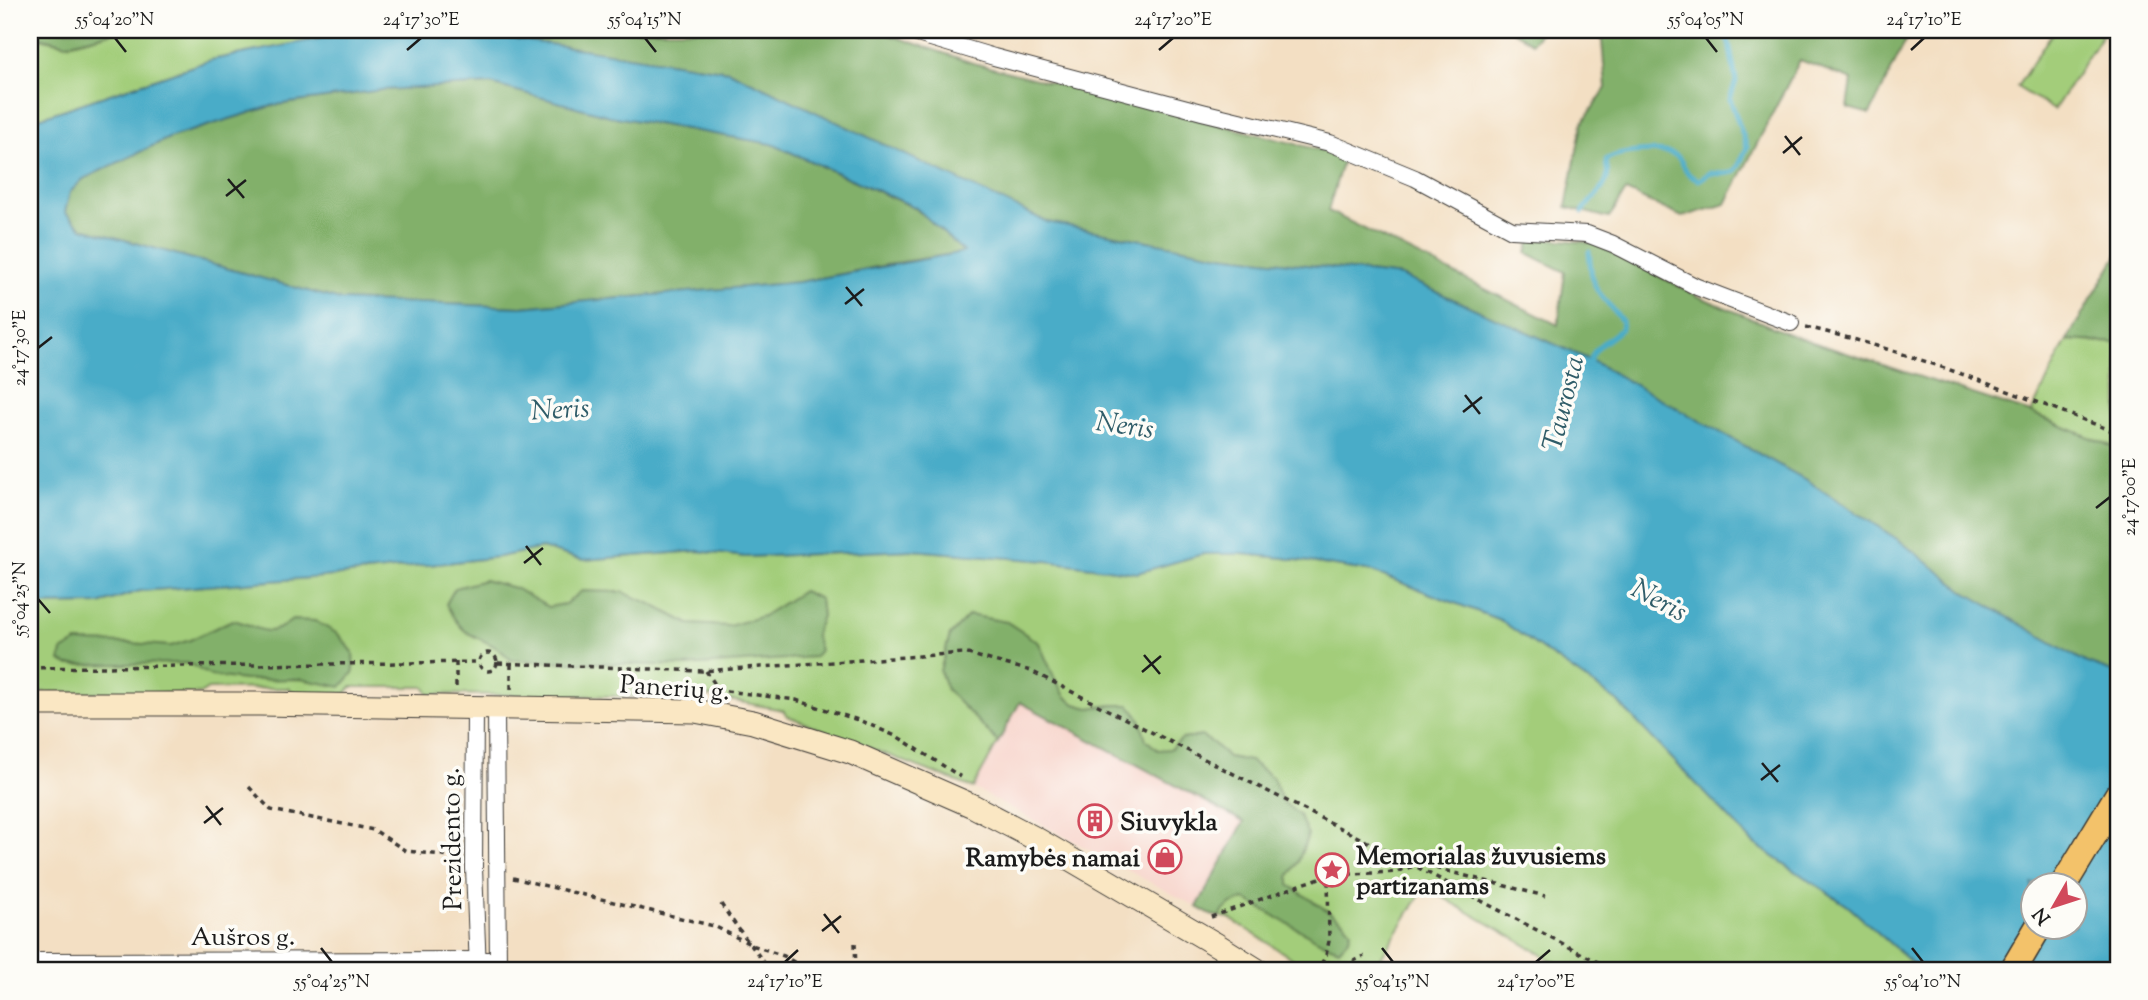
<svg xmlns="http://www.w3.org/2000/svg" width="2148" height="1000" font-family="'Sorts Mill Goudy',serif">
  <rect width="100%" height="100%" fill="#fdfcf7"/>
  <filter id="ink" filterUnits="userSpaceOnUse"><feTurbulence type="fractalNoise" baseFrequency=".0143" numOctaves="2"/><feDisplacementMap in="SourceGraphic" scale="14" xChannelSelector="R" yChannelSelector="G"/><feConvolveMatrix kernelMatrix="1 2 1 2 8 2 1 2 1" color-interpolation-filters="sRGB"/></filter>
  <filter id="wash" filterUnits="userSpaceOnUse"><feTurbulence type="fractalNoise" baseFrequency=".00686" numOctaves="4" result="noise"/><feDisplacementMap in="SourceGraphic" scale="28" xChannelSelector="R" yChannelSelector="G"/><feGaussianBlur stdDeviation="1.57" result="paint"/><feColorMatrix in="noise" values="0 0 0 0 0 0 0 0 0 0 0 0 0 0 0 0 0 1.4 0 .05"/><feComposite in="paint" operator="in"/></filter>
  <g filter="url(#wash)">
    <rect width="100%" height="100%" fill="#f3dfc3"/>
    <polygon fill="#f7d1c8" points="1020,702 1244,822 1197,907 973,788"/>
    <g fill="#a3cd7a" stroke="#60744b" stroke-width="2">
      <polygon points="122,30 363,30 211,60 30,121 30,36 67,44"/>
      <polygon points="2054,30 2105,30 2054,110 2017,87"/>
      <polygon points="2067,340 2118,343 2118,449 2031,413"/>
      <polygon points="542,548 583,560 698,551 745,557 912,550 1047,561 1137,573 1203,554 1241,554 1284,558 1373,572 1500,620 1617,701 1753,843 1848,906 1912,963 1924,970 1569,970 1425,887 1373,970 1310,970 1229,918 1211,915 1197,907 1244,822 1020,702 973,788 787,716 783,710 698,694 692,697 429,694 424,687 351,687 345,694 295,694 289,688 208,689 200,694 30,692 30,605 99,604 140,591 323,577 499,557"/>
    </g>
    <g fill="#82b06a" stroke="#4f6643" stroke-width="2">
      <polygon points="30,30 122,30 67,44 30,35"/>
      <polygon points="432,30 889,30 890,35 973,63 1344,156 1328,211 1558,325 1565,272 1527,253 1531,239 1541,238 1594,243 1700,297 1794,336 2031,413 2118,449 2118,674 2087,663 1965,592 1900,541 1806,480 1590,360 1401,276 1221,255 1047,222 729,71 495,36"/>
      <polygon points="1511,30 1542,30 1532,43"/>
      <polygon points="1601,30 1911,30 1870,114 1848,108 1852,80 1800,60 1726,204 1682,217 1626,191 1609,218 1566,207 1582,124 1606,88"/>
      <polygon points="491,84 610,116 772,144 915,208 965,252 902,262 799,282 521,307 340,300 82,228 65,212 70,192 83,179 171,137 276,105 381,90"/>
      <polygon points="2118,254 2118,343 2067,340"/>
      <path d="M484,580L515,588L548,607L565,604L582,591L622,592L649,603L689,624L729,626L763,616L803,591L820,599L822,616L815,635L820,650L815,657L686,666L511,660C497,645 489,644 472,635C460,630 452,615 446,604L455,588Z"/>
      <path d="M969,615L1007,622L1039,643L1054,677L1065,696L1075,704L1089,708L1112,705H1129L1140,719L1146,740L1158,750L1170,749L1182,739L1201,736L1213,743L1228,757L1250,761L1273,778L1282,801L1299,815L1308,835L1298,862L1289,876V885L1344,922L1351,930L1349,938L1339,949L1323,943L1246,900C1233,902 1226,906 1219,917L1211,915L1197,907L1244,822L1020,702L998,742L947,690L940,671L950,635Z"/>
      <path d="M232,620C260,625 265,642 292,620L315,621L338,634L353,652L354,672L341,687L300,679L245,680L211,676L188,663L68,665L60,661L62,651L77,642L130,643L171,646L190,640Z"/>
    </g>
    <path fill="#49acc8" stroke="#326472" stroke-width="2" fill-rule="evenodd" d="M363,30H432L495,36L729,71L1047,222L1221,255L1401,276L1590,360L1806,480L1900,541L1965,592L2087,663L2118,674V970H1924L1912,963L1848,906L1753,843L1617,701L1500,620L1373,572L1284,558L1241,554H1203L1137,573L1047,561L912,550L745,557L698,551L583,560L542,548L499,557L323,577L140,591L99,604L30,605V121L211,60ZM491,84L610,116L772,144L915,207L964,252L799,282L521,307L340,300L82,228L65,212L70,192L83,179L171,137L275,105L381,90ZM2032,884H2074V926H2032Z"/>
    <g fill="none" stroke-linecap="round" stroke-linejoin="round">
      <g stroke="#49acc8" stroke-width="5">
        <polyline points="1683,30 1683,38 1686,40 1710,30"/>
        <path d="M1583,212C1589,200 1604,191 1607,178C1609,173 1606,166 1606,160C1617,151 1666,148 1677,156C1686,165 1684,176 1699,180L1710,173C1738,176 1736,172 1747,147L1730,99L1736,81L1729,43L1722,32L1717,30"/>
        <path d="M1589,252L1592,279L1597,290L1622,321L1621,329C1606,343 1595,343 1589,364"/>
      </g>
    </g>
  </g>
  <g filter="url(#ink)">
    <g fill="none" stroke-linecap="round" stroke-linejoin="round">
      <defs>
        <g id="street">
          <polyline points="904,30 994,57 1202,112 1330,143 1415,178 1512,230 1587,234 1613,244 1697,287 1791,323"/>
          <polyline points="475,708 474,868 478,970"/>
          <polyline points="496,709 498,968"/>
          <polyline points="30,961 498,960"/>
        </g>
        <polyline id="secondary" points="30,704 259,704 695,711 753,722 850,752 973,806 1038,840 1217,945 1257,970"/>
        <g id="primary">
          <polyline points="2064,884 2118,795"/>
          <polyline points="2013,970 2039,926"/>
        </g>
      </defs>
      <use href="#street" stroke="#3c3935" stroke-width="18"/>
      <use href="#secondary" stroke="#3c3935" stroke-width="25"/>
      <use href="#primary" stroke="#3c3935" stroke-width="29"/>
      <g stroke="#3c3935" stroke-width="3.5" stroke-dasharray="5 5" stroke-linecap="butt">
        <path d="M1806,327C1913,352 2015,394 2118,433"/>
        <circle cx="488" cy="662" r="9"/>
        <polyline points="456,662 456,688"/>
        <polyline points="498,663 702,671 964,653 1031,671 1413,865 1613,970"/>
        <polyline points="30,668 479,662"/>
        <polyline points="706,671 719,690 796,700 861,721 898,737 961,777"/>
        <polyline points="511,689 511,664"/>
        <polyline points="249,787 271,810 374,830 406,851 451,856 460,861"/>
        <polyline points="1328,875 1397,872 1419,864 1545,896"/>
        <polyline points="513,878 714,926 752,945 784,956 807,970"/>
        <path d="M721,904C736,927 754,948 769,970"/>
        <polyline points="1211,917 1328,875 1329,941 1326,955 1318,970"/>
        <polyline points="855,943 856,970"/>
        <polyline points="1335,970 1364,956"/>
      </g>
      <use href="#street" stroke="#fff" stroke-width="16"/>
      <use href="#secondary" stroke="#fae7c3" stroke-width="23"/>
      <use href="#primary" stroke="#f3c26a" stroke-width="26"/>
    </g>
  </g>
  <path fill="none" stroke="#1c1c1c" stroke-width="2.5" d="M115,38L126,52M645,38L656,52M1706,38L1717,52M407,50L421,38M1159,50L1173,38M1911,50L1924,38M1785,136L1800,155M1783,153L1802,137M228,179L244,198M226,196L246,180M846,287L862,306M845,304L864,289M38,348L52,337M1465,395L1480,414M1463,412L1482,397M2096,508L2110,497M526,546L541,565M524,563L543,548M38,599L50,613M1144,655L1160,674M1142,672L1161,656M1762,763L1778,782M1761,780L1780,765M206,806L221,825M204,823L223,808M824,914L839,933M822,931L841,916M321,948L332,962M1382,948L1393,962M1912,948L1923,962M785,962L798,950M1536,962L1550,950"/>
  <defs>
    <symbol id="building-ring" viewBox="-11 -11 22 22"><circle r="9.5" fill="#fdfcf7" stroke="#d1495b" stroke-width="1.5"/><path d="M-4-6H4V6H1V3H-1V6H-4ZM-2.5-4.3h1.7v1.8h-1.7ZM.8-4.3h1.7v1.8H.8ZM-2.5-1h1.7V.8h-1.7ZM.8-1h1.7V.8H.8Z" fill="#d1495b"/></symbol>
    <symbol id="shop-ring" viewBox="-11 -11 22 22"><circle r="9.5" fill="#fdfcf7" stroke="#d1495b" stroke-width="1.5"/><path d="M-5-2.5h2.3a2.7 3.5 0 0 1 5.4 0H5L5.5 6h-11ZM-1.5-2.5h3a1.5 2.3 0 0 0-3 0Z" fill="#d1495b"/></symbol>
    <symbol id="sight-ring" viewBox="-11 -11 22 22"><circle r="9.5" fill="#fdfcf7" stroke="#d1495b" stroke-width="1.5"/><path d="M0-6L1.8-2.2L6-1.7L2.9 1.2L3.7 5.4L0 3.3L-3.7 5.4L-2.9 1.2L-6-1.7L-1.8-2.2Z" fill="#d1495b"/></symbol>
  </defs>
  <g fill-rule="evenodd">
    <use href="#building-ring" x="1076" y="802" width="38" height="38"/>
    <use href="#shop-ring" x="1146" y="838" width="38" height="38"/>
    <use href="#sight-ring" x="1313" y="851" width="38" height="38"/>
  </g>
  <g text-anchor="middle" stroke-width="7" stroke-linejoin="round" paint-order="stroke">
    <g font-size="26" fill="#1c1c1c" stroke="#fdfcf7">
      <text transform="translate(675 687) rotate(4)" y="9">Panerių g.</text>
      <text transform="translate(451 839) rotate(-91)" y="9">Prezidento g.</text>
      <text x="243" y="945">Aušros g.</text>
    </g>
    <g font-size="26" font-weight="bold" fill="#1c1c1c" stroke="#fdfcf7" text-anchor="start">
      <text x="1120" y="830">Siuvykla</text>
      <text x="1356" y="864">Memorialas žuvusiems<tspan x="1356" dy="30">partizanams</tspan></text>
      <text x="1140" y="866" text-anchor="end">Ramybės namai</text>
    </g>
    <g font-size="28" font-style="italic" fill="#305d69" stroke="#fdfcf7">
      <text transform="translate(1562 403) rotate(-76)" y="10">Taurosta</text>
      <text transform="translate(560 408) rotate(-3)" y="10">Neris</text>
      <text transform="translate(1125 424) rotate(8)" y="10">Neris</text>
      <text transform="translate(1660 599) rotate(28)" y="10">Neris</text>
    </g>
  </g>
  <rect width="2148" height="1000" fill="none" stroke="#fdfcf7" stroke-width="77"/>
  <g transform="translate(2054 906) rotate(231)"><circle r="33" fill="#fdfcf7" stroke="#a3a29f" stroke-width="2"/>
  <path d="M0-5L12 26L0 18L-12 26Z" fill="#d1495b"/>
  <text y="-10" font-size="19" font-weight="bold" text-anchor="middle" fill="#1c1c1c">N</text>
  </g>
  <rect x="38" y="38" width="2072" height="924" fill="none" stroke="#1c1c1c" stroke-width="2.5"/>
  <g font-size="18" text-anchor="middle" fill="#1c1c1c">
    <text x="115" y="25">55°04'20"N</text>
    <text x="421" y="25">24°17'30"E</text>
    <text x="645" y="25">55°04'15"N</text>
    <text x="1173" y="25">24°17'20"E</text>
    <text x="1706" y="25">55°04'05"N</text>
    <text x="1924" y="25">24°17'10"E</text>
    <text transform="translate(19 348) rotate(-90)" y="6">24°17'30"E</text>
    <text transform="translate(2129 497) rotate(-90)" y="6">24°17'00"E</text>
    <text transform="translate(19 599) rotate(-90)" y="6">55°04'25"N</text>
    <text x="332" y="987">55°04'25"N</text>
    <text x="785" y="987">24°17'10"E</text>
    <text x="1393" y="987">55°04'15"N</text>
    <text x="1536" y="987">24°17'00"E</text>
    <text x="1923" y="987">55°04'10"N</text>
  </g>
</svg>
